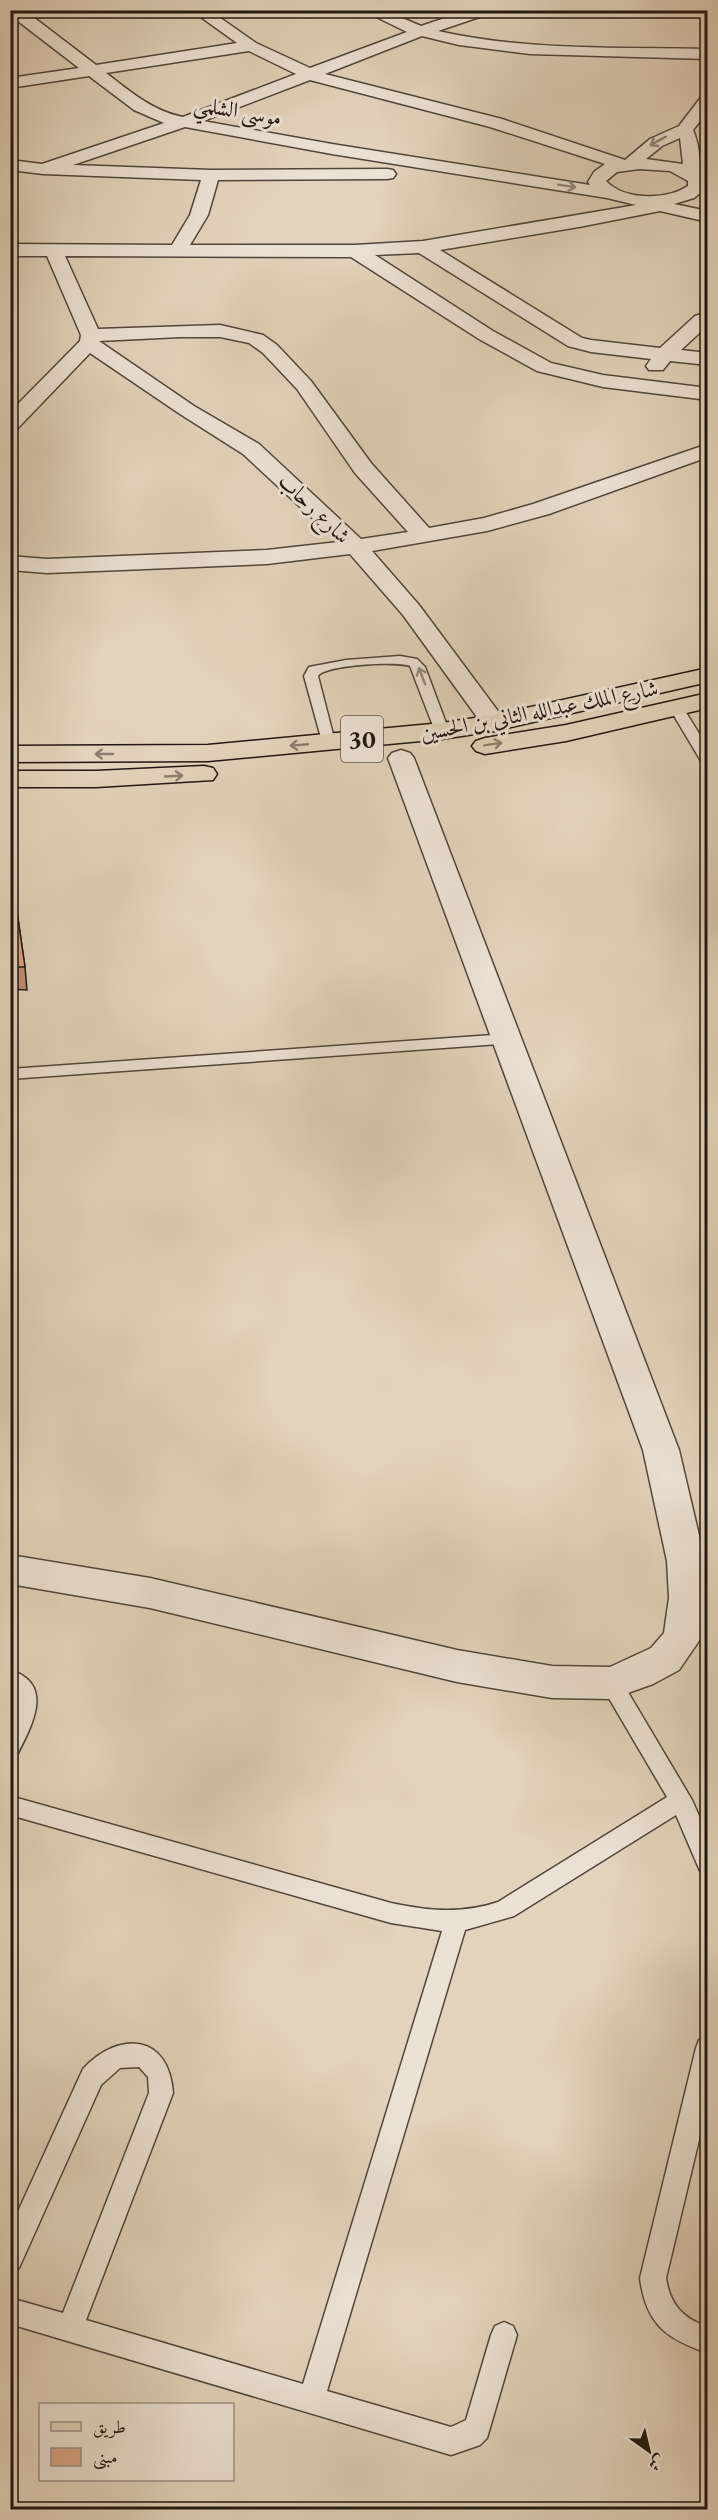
<svg xmlns="http://www.w3.org/2000/svg" width="718" height="2520" font-family="'EB Garamond',Amiri,serif">
  <rect width="100%" height="100%" fill="#e2d3bc"/>
  <filter id="stains"><feTurbulence type="fractalNoise" baseFrequency=".00333" numOctaves="4"/><feColorMatrix values="0 0 0 0 .2 0 0 0 0 .09 0 0 0 0 .02 0 0 0 .5 -.17"/></filter>
  <radialGradient id="worn" r=".72"><stop offset=".6" stop-color="#630" stop-opacity="0"/><stop offset="1" stop-color="#630" stop-opacity=".3"/></radialGradient>
  <g fill="none" stroke-linecap="round" stroke-linejoin="round">
    <defs>
      <g id="service">
        <path d="M400,656L417,659L425,667L449,731L447,734H437L435,731L410,666C396,661 325,665 318,676L335,742L328,746L323,745L304,676L309,667L346,660Z"/>
        <polygon points="677,705 682,706 708,748 708,765 701,761 670,709"/>
        <polygon points="507,1034 515,1039 513,1043 10,1079 10,1069"/>
        <path d="M10,1670C55,1684 32,1725 18,1753L10,1756V1723L16,1701L10,1690Z"/>
        <path d="M611,1674L619,1677L692,1800L708,1836V1874L700,1871L676,1815L514,1916L465,1930L327,2391L451,2427L466,2420L491,2335L495,2326L504,2322L513,2326L517,2335L487,2438L480,2445L451,2455L10,2324V2298L63,2313L149,2093L148,2077L139,2067L120,2068L101,2085L19,2268L10,2271V2229L83,2069C119,2030 169,2034 173,2093L86,2320L303,2384L442,1931L391,1923L10,1815V1796L391,1903C428,1911 462,1914 498,1902L667,1797L600,1683L603,1677Z"/>
        <path d="M708,2037V2102L666,2278C670,2304 682,2318 708,2327V2353C666,2339 646,2324 640,2278L696,2048L699,2040Z"/>
      </g>
      <path id="minor" d="M10,10H24L96,65L237,43L191,10H209L256,43L310,68L407,32L362,10H383L421,26L469,10H493L491,13L438,31C527,51 618,47 708,49V59L530,54L459,45L422,36L325,74L502,119L625,160L650,139L679,126L702,96L708,94V111L693,130C699,143 699,156 701,169C702,177 706,180 706,188L694,198L674,204L708,211V222L660,211L579,227L440,250L582,338L591,340L660,348L695,316L708,312V325L681,350L708,353V365L670,361L663,370H649L646,366L651,359L591,352L568,346L419,253L375,255L493,331L551,363L603,375L708,388V400L603,387L537,371L479,339L351,257L65,256L98,329L220,325L263,335L277,345L311,381L371,463L429,528L484,518L533,504L708,444V457L549,514L487,531L372,551L419,605L503,718L507,723L503,728L494,731L485,728L403,615L350,554L267,564L47,573L10,570V556L47,559L267,550L338,542L243,454L180,414L90,353L17,429L10,431V412L80,341L81,335L47,256H10V244L172,245L190,215L201,180L43,174L10,170V160L42,164L164,123L134,110L89,76L10,88V78L79,68L10,15ZM249,51L296,74L183,117C152,111 130,91 106,73ZM310,80L490,127L605,164L594,172L588,182L590,185L332,144L203,121ZM185,127L332,154L607,198L636,205L423,241L355,245H190L208,215L218,180L387,179L393,178L396,174L393,170L387,169L211,170L73,165ZM680,138L683,164L646,159L662,146ZM639,169L670,171L688,181V186C667,200 625,201 606,181L617,172ZM180,337H220L249,343L263,353L297,389L355,473L408,532L361,539L259,444L194,406L99,341Z"/>
      <polygon id="tertiary" points="401,750 410,753 414,758 679,1450 705,1561 707,1598 701,1638 679,1670 653,1684 611,1699 552,1698 457,1682 150,1608 10,1584 10,1555 150,1578 457,1650 552,1666 610,1667 651,1648 664,1633 669,1598 667,1561 643,1450 388,758 392,753"/>
      <g id="primary">
        <polygon points="708,668 708,682 494,731 442,739 208,761 10,762 10,746 208,745 442,723 494,715"/>
        <polygon points="708,693 708,708 566,741 485,754 476,751 472,746 476,741 485,738 566,725"/>
        <polygon points="204,766 213,768 217,774 213,780 96,787 10,787 10,771 96,771"/>
      </g>
    </defs>
    <use href="#service" stroke="#51463a" stroke-width="3"/>
    <use href="#minor" stroke="#51463a" stroke-width="3"/>
    <use href="#tertiary" stroke="#51463a" stroke-width="3"/>
    <use href="#primary" stroke="#21170f" stroke-width="3"/>
    <use href="#service" fill="#ece2d3" fill-rule="evenodd"/>
    <use href="#minor" fill="#ece2d3" fill-rule="evenodd"/>
    <use href="#tertiary" fill="#ece2d3" fill-rule="evenodd"/>
    <use href="#primary" fill="#e2d3bc" fill-rule="evenodd"/>
  </g>
  <polygon fill="#bc9074" stroke="#21170f" stroke-width="1.5" points="10,863 25,967 27,990 10,989"/>
  <polygon fill="#dba787" stroke="#21170f" stroke-width="1.5" points="10,863 25,967 10,967"/>
  <defs><path id="oneway-shaft" d="M-6 0H5M1.5-3L5.5 0L1.5 3" fill="none" stroke-width="1.6" stroke-linecap="round" stroke-linejoin="round" transform="scale(1.5)"/></defs>
  <g stroke="#91877b">
    <use href="#oneway-shaft" transform="translate(658 141) rotate(151)"/>
    <use href="#oneway-shaft" transform="translate(567 186) rotate(9)"/>
    <use href="#oneway-shaft" transform="translate(422 676) rotate(-111)"/>
  </g>
  <g stroke="#8b7e6e">
    <use href="#oneway-shaft" transform="translate(493 744) rotate(-9)"/>
    <use href="#oneway-shaft" transform="translate(299 745) rotate(175)"/>
    <use href="#oneway-shaft" transform="translate(104 754) rotate(180)"/>
    <use href="#oneway-shaft" transform="translate(174 776) rotate(-3)"/>
  </g>
  <g text-anchor="middle" stroke-width="6" stroke-linejoin="round" paint-order="stroke">
    <g font-size="22" fill="#21170f" stroke="#ece2d3">
      <text transform="translate(238 110) rotate(10)" y="8">موسى الشلمي</text>
      <text transform="translate(315 508) rotate(44)" y="8">شارع رحاب</text>
      <text transform="translate(539 710) rotate(-11)" y="8">شارع الملك عبدالله الثاني بن الحسين</text>
    </g>
    <rect fill="#ece2d3" stroke="#5e544a" stroke-width="1.5" x="341" y="716" width="42" height="46" rx="4.5"/>
    <g font-size="26" font-weight="bold" fill="#21170f">
      <text x="362" y="748">30</text>
    </g>
  </g>
  <rect width="718" height="2520" fill="none" stroke="#e2d3bc" stroke-width="36"/>
  <rect x="12" y="12" width="694" height="2496" fill="none" stroke="#21170f" stroke-width="3"/>
  <rect x="18" y="18" width="682" height="2484" fill="none" stroke="#21170f" stroke-width="1.5"/>
  <rect x="39" y="2403" width="195" height="78" fill="#ece2d3" stroke="#9b9185" stroke-width="1.5"/>
  <rect x="51" y="2422" width="30" height="9" fill="#e2d3bc" stroke="#9b9185" stroke-width="1.5"/>
  <text x="93" y="2433" font-size="18" fill="#21170f">طريق</text>
  <rect x="51" y="2448" width="30" height="18" fill="#dba787" stroke="#9b9185" stroke-width="1.5"/>
  <text x="93" y="2463" font-size="18" fill="#21170f">مبنى</text>
  <g transform="translate(649 2451) rotate(146)" stroke="#ece2d3" stroke-width="4.5" paint-order="stroke">
  <path d="M0-4.5L10 22L0 15L-10 22Z" fill="#21170f"/>
  <text y="-9" font-size="16" font-weight="bold" text-anchor="middle" fill="#21170f">ش</text>
  </g>
  <rect width="100%" height="100%" filter="url(#stains)"/>
  <rect width="100%" height="100%" fill="url(#worn)"/>
</svg>
